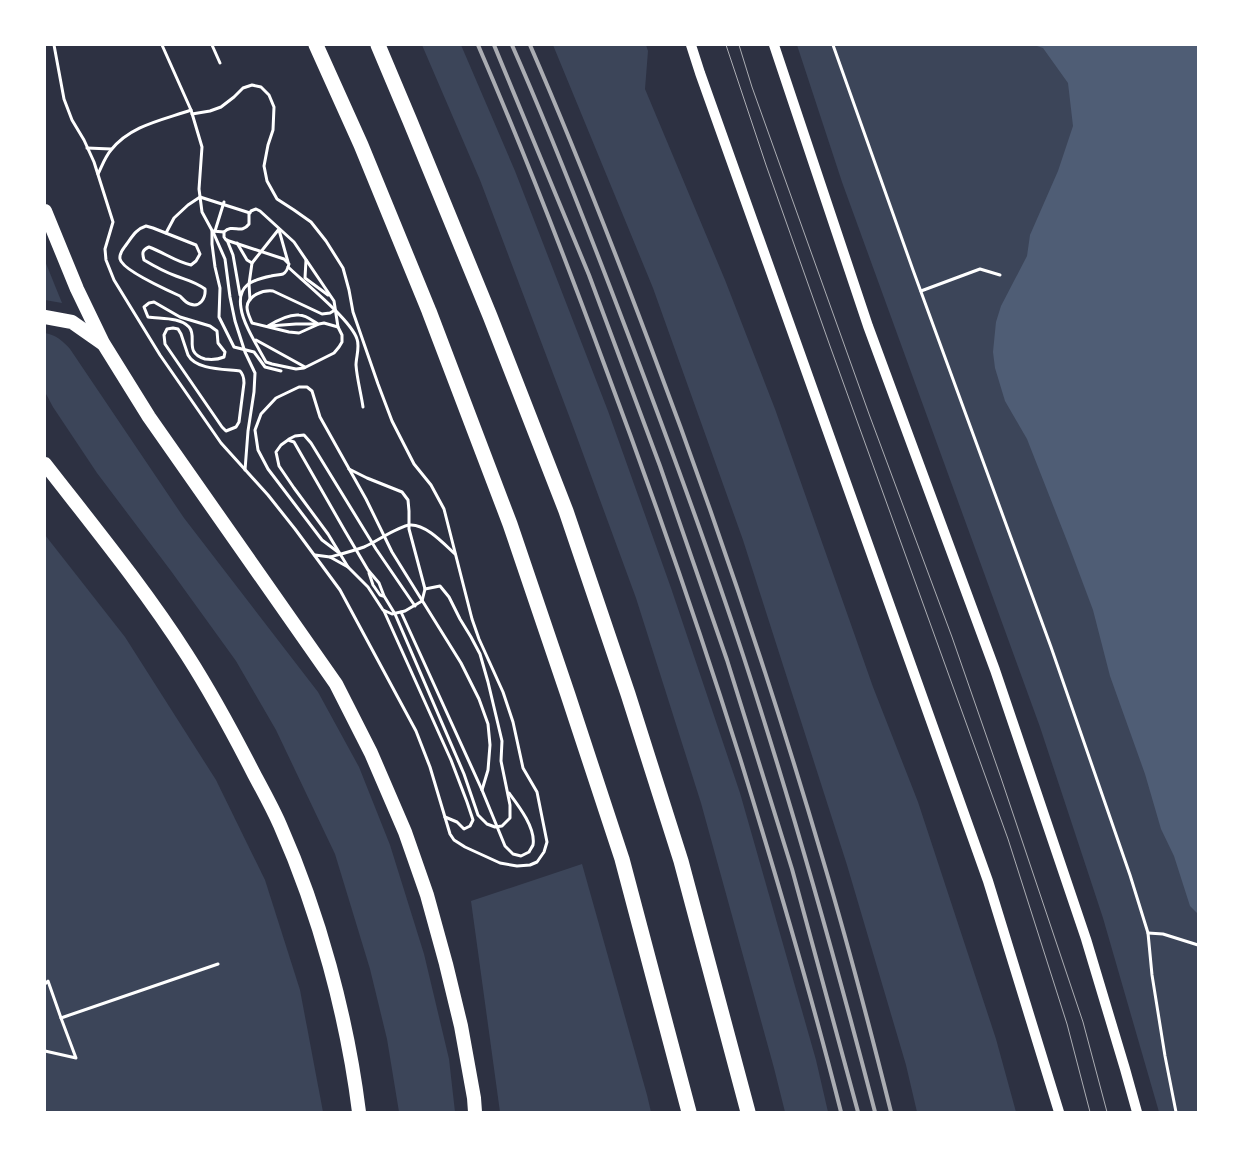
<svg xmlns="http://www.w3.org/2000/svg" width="1243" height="1157" font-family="'Exo 2',sans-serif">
  <rect width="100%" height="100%" fill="#2d3142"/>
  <g fill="#3c4559">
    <polygon points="422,45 461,45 515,171 608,411 671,588 740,793 816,1060 828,1112 785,1112 774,1068 701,803 636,598 571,421 480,180"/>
    <polygon points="553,45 646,45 648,51 645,89 725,280 775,409 873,687 918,802 996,1039 1016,1112 917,1112 906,1065 847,865 743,540 653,288"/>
    <polygon points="797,45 1198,45 1198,1112 1159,1112 1103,918 1040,727 842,182"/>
    <polygon points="45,261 62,303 45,300"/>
    <path d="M45,333C56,335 63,341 70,349L184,518L318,692L359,767L390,845L424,954L449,1059L455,1112H399L387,1039L370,969L335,854L276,730L236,661L171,571L97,473L53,407L45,392Z"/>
    <polygon points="45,535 125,637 216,780 265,880 300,990 323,1112 45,1112"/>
    <polygon points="582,864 647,1095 651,1112 500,1112 471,901"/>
  </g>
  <polygon fill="#4f5d75" points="1034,45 1198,45 1198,914 1190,906 1174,856 1161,829 1145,774 1110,676 1093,610 1069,546 1027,439 1005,401 995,368 993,352 996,322 1001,306 1027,256 1030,235 1058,171 1073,126 1068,83 1043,48"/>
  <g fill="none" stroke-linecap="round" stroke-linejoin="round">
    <g stroke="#fff" stroke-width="3">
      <polyline points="54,45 64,99 72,120 84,140 94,162 113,222 105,249 106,260 114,280 160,355 221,443 268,495 295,529 340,590 416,731 430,767 450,834 454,840 465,847 500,863 517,866 530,865 537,862 544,852 547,842 537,792 523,768 513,722 503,692 479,639 472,619 444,509 431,485 414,464 392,421 378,384 353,312 349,290 343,268 326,241 311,222 294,210 277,199 267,181 264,166 268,145 273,130 274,107 269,95 261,87 252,85 243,88 234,97 221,107 210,111 192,114"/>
      <polyline points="162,45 191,110 202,147 199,189 202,212 214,234 225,259 230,297 235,321 245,352 255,373 254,392 248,431 245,470"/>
      <polyline points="212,45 220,63"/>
      <polyline points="833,45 913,270 1051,647 1130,875 1148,933 1152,975 1165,1056 1176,1112"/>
      <polyline points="87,148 111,149"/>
      <path d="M98,174C102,166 105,157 111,150C131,125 163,120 191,110"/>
      <path d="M256,209L260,211L294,242L334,301L338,327L342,335V342L339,347L334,353L304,368L296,369L272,364L266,362C258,347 243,324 241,308C237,285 252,280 271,276C275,275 280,275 283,274C287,272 288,268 289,264L284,259L226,240L224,237V232C233,223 241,235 249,224V214L251,211Z"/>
      <path d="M146,226L153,228L196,245L200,254L196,261L191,265C176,262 163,252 149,247C142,250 142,253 144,260C154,266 165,272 176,276C187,280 196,282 205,289C206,298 200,308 190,304C186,303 183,299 180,296C169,291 122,270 120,259C119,253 123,249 126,245C132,237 136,229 146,226Z"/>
      <polyline points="279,230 288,262"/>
      <polyline points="215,231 224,202"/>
      <polyline points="224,232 212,231 212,244 215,267 220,288 219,317 234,347 254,352 265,367 281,371"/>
      <polyline points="166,233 174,218 188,205 200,197 250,213"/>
      <polyline points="227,240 233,255 240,295"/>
      <polyline points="237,243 247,260 252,263"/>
      <polyline points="306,260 305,278 328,295"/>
      <path d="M288,267C304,282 351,320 357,339C360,347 356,357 356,365C357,379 361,393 363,407"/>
      <polyline points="921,291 980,269 1000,275"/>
      <polyline points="250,300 249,284 252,263 279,229"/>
      <path d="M154,302L180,317L210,326L217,331L218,343L225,352L224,357C217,360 212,360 205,359C183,352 198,337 189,327C180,317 160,319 148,317L144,307L149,303Z"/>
      <path d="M335,310L330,313L322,314L273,291C263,290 248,295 247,307C247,313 250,318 252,323L289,332L299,333L319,324L324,323L338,327"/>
      <path d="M268,326C276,321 289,314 299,315C306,315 313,321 318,324"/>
      <polyline points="269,326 296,324 316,324"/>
      <path d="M173,328L178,329L181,334L188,355C196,370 224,369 240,371C243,374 244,378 244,383L239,422L236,427L226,431L222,427L165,344L164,335L167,329Z"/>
      <polyline points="256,340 305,367"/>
      <polyline points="289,439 295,436 304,435 311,443 376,549 415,606"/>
      <polyline points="338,552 322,540 268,469 258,450 255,430 261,414 276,398 299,387 307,387 312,391 320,417 366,499 392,552 461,663 479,699 488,724 490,745 488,770 482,790"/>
      <polyline points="315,555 330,557 348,567 368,587 383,610 392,614 405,611 422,601 425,589 409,529 409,511 408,500 402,492 367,478 349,469"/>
      <path d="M330,557C341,554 353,551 364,547C376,542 398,526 410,525C426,524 444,544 455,554"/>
      <polyline points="348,567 328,534 294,488 279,466 276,452 281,445 288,440 294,442 345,531 368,570 379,583 384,596 395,614 464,774 478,815 487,824 495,827 502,826 510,818 510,805 501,761 502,741 488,682 480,654 471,637 460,619 449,597 440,586 425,589"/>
      <polyline points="369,573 373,585 380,595 383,596"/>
      <polyline points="384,611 451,760 467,802 473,820 470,826 464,829 457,822 445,817"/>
      <path d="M401,612L482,790L505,846L513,854L521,856L529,852C530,850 532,847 533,845C536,828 518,805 509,793"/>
      <polyline points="1148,933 1163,934 1198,945"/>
      <polyline points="45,984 48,981 61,1018"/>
      <polyline points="45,1051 76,1058 61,1018 218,964"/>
    </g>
    <g stroke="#fff" stroke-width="10">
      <polyline points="691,45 700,73 988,881 1059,1112"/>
      <polyline points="774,45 868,326 995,670 1086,939 1125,1069 1137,1112"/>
    </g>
    <g stroke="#fff" stroke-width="14">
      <polyline points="45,211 77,289 103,343 149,417 336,684 371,753 405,832 427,895 446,964 461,1026 474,1098 475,1112"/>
      <polyline points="45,317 72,322 102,343"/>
      <path d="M45,464C94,527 144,588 187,655C212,694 233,733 254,774C263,791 272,807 280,825C319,913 347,1016 359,1112"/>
    </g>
    <g stroke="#fff" stroke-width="15">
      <polyline points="316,45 361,145 429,311 510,524 568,695 622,859 689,1112"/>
      <polyline points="378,45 410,121 490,316 566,511 628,694 681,861 748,1112"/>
    </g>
    <g stroke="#abadb3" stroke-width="1">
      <polyline points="726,45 766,165 830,346 1008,839 1067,1024 1090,1112"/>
      <polyline points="739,45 752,87 869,414 952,637 1001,778 1083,1022 1107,1112"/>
    </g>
    <g stroke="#abadb3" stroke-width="4">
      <path d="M478,45C523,149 564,255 603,361C652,492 698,624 740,758C776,875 811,993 841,1112"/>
      <polyline points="494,45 589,275 660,466 727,660 792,869 858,1112"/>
      <path d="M512,45C553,138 590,234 626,329C667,437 707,545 743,655C792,805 835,958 875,1112"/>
      <path d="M530,45C573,144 612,244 650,345C714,514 772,686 823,860C848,944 870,1028 891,1112"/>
    </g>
  </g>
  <rect width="1243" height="1157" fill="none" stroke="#ffffff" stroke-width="92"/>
</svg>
